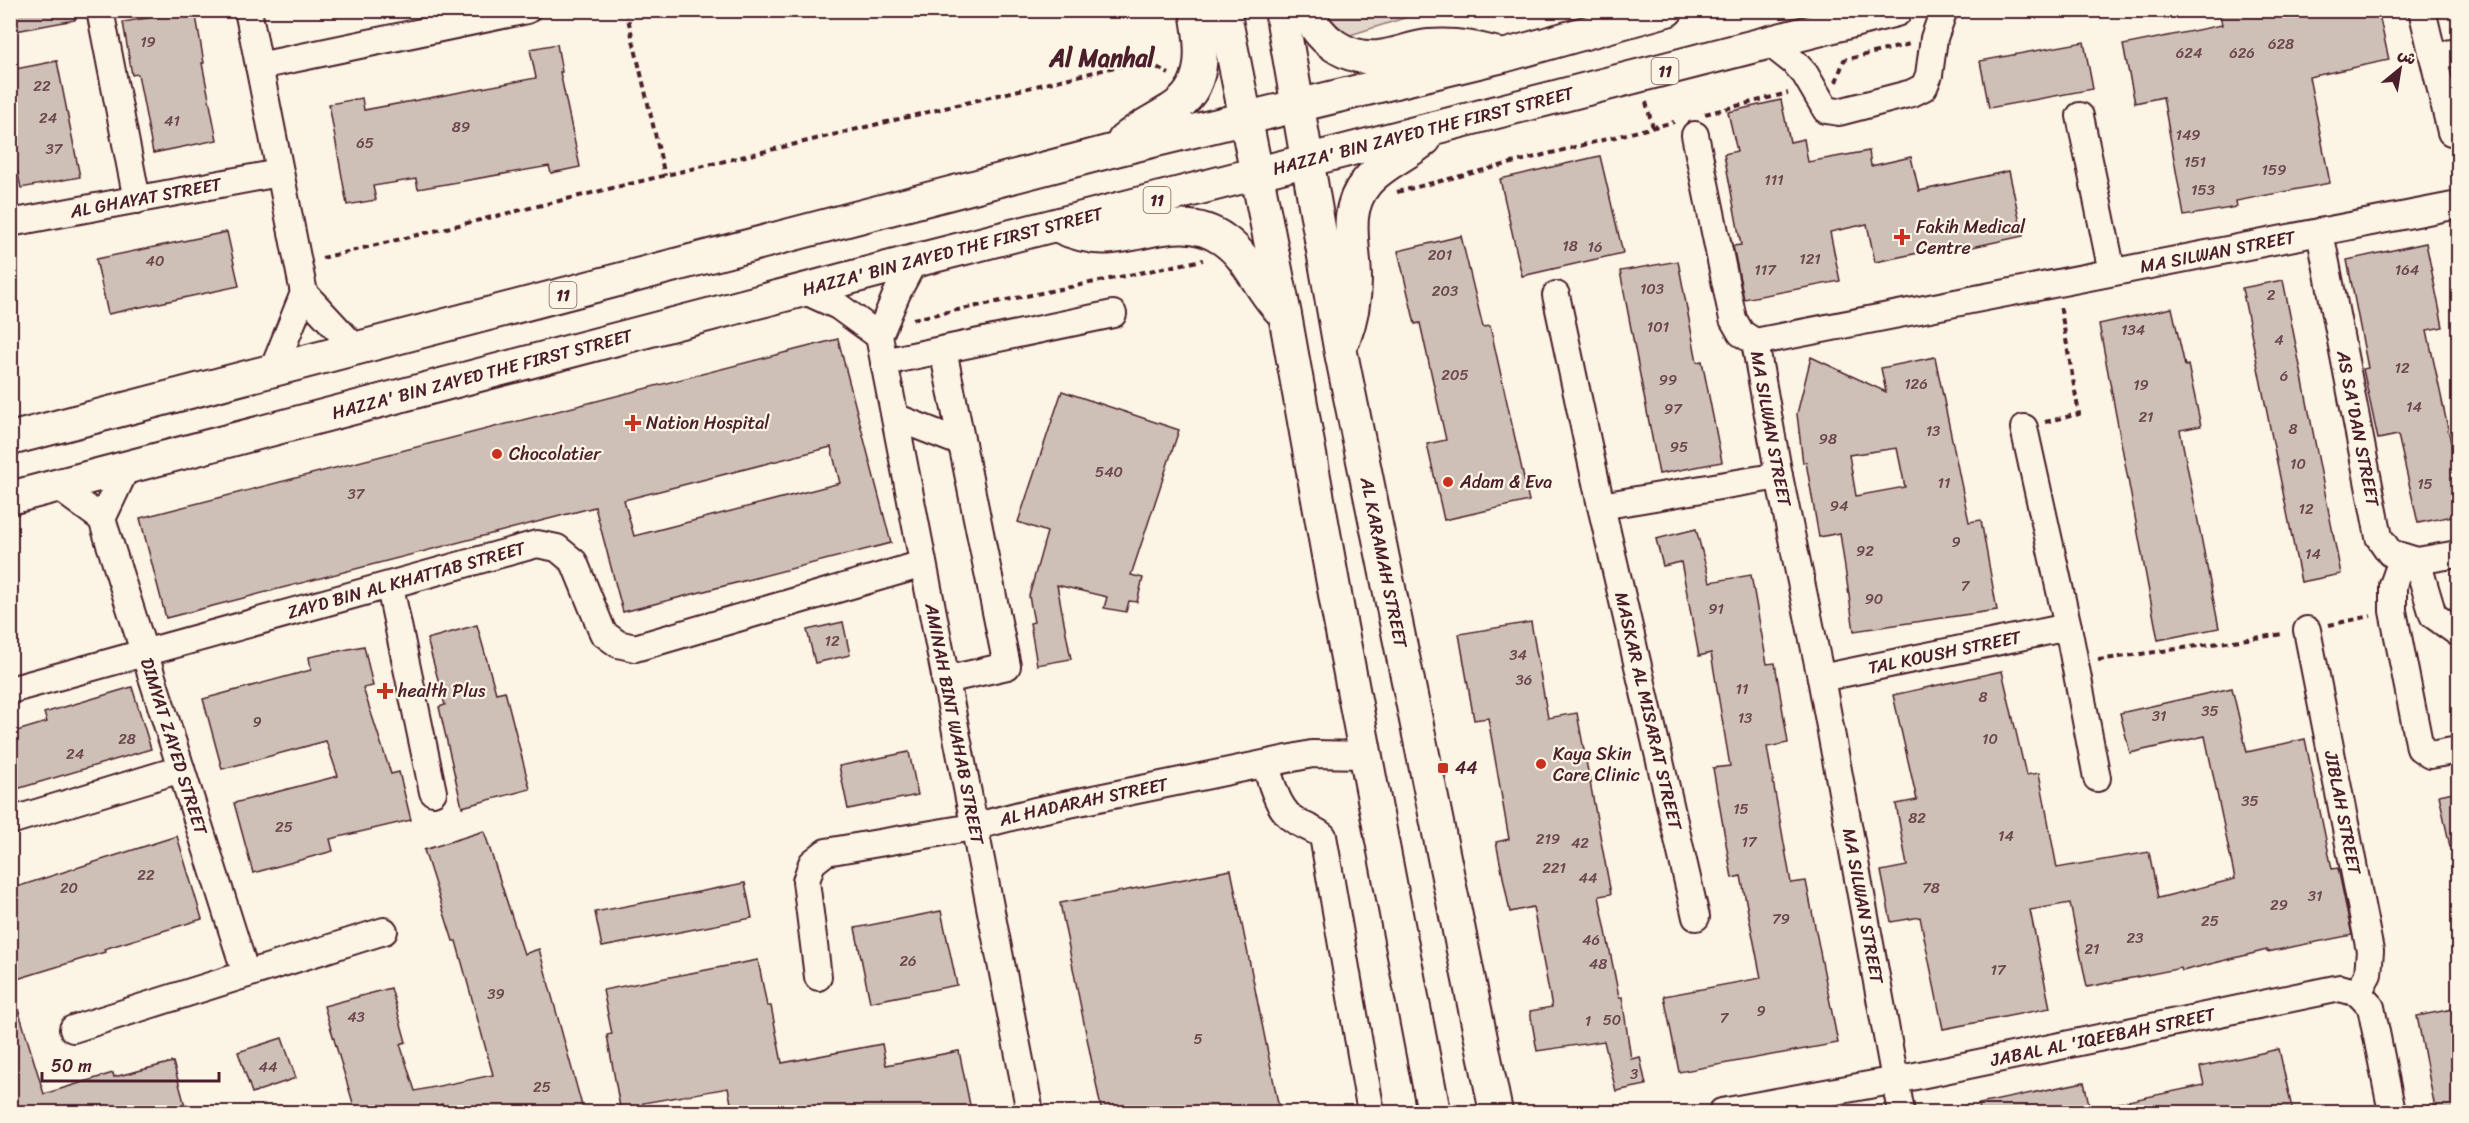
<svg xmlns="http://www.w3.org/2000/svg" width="2469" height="1123" font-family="Sriracha,'Playpen Sans Arabic',sans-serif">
  <rect width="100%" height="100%" fill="#fcf5e5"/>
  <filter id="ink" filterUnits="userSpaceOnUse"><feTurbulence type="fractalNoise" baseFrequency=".0167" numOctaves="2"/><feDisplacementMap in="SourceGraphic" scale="12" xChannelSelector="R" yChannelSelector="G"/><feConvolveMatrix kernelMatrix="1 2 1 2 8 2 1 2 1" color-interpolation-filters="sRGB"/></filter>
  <g filter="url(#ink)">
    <polygon fill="#e2d5ca" stroke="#967a7a" stroke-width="1.5" points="1320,11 1427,11 1347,36 1339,36"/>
    <g fill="#cfc0b7" stroke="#4a1f2b" stroke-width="1.5" fill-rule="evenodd">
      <polygon points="10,10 74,10 75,20 10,32"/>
      <polygon points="195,10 204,63 202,63 217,140 153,153 138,74 132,75 123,22"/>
      <polygon points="2243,10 2378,10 2389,60 2309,77 2330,183 2236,201 2237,207 2184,216 2163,97 2135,103 2123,45 2222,25 2220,15"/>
      <polygon points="2084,42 2093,89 1989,108 1980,61"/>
      <polygon points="557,44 562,72 560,72 580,167 551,173 549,166 418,189 416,179 373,186 376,200 347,205 329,104 362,98 364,110 536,78 530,49"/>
      <polygon points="57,61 80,177 21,188 10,136 10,70"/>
      <polygon points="1781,100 1790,142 1804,139 1808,162 1869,151 1871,166 1911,157 1919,191 2009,171 2023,236 1963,249 1962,244 1875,262 1867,224 1830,232 1840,281 1744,299 1733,246 1741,245 1724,154 1737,151 1728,112"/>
      <polygon points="1600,156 1623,253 1522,276 1500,179"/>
      <polygon points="227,232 239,286 108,314 96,259"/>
      <polygon points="1461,236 1483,327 1490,326 1529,501 1444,520 1427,444 1446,440 1420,323 1415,324 1398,251"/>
      <polygon points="2426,243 2443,327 2427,330 2451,443 2458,442 2458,515 2418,523 2398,435 2378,439 2363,369 2368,368 2347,260"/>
      <polygon points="1678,261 1697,362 1702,361 1722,462 1659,474 1620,271"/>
      <polygon points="2283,280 2341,574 2301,582 2242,288"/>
      <polygon points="2172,308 2185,366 2188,365 2201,426 2180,430 2219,628 2158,640 2099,324"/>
      <path d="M838,339L891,543L623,612L595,507L166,618L140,518ZM831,447L840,483L634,536L624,500Z"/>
      <path d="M1811,357L1886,392L1881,368L1935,357L1969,522L1981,520L1997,610L1854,631L1840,533L1819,537L1806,462L1803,463L1797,414ZM1897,448L1905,487L1856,496L1849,455Z"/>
      <polygon points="1062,391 1179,430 1131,575 1143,578 1137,602 1129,601 1126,612 1104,608 1107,597 1057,585 1071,659 1037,665 1030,623 1034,622 1029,596 1047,532 1018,522"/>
      <polygon points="1696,529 1710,582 1751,575 1767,664 1775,663 1788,743 1767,747 1791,883 1806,881 1838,1043 1679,1072 1664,996 1761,978 1741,876 1732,878 1713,768 1730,766 1711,653 1699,656 1681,562 1663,566 1656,539"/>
      <polygon points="843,622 850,655 815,663 807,630"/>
      <polygon points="1531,622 1548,718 1577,713 1611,894 1599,896 1619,997 1622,997 1631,1059 1640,1057 1646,1085 1616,1091 1604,1041 1537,1051 1530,1011 1552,1007 1533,907 1510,912 1496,842 1509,839 1488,718 1474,720 1459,634"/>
      <polygon points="477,625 496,693 505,691 530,789 462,807 439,707 445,705 427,639"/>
      <polygon points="364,646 373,686 363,688 391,774 399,772 411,820 330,839 333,851 253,873 234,803 338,776 326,741 222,769 203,699 311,670 309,657"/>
      <polygon points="2002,671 2026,775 2039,773 2057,868 2149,852 2158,898 2235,879 2205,736 2130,753 2120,713 2232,688 2247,752 2305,739 2332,869 2338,868 2352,935 2267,952 2267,950 2182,971 2181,968 2087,987 2070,903 2030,910 2050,1008 1943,1029 1920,917 1891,922 1881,871 1907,866 1896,804 1917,800 1893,695"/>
      <polygon points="132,687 151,749 10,791 10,733 47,722 44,713"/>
      <polygon points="909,752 918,795 848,809 839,766"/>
      <polygon points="2458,791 2458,846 2450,847 2439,795"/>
      <polygon points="484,831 524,954 539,949 584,1113 444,1113 442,1104 416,1113 356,1113 324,1006 391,988 406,1042 400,1044 415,1091 493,1075 456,941 453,941 424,850"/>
      <polygon points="177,836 202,919 104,949 105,952 17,979 10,959 10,889"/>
      <polygon points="1231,870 1280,1113 1102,1113 1060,903"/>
      <polygon points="745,883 752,918 602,947 595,912"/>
      <polygon points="941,911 957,985 870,1002 855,928"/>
      <polygon points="758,960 767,1006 771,1006 782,1063 882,1044 886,1065 959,1051 971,1110 959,1113 733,1113 728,1088 643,1103 645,1113 621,1113 607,1035 612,1034 603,990"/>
      <polygon points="15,999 44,1094 113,1073 114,1077 173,1062 187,1113 10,1113 10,1000"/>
      <polygon points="2458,1008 2458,1113 2436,1113 2417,1016"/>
      <polygon points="282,1038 296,1078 252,1093 238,1052"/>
      <polygon points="2279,1049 2293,1113 2115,1113 2114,1104 2204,1085 2200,1067"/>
      <polygon points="2084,1082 2091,1113 1980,1113 1979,1104"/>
    </g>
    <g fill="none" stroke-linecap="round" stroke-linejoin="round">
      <defs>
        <g id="minor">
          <polyline points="100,10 137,200"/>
          <polyline points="248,10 304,293 356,349"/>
          <polyline points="2422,10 2451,132"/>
          <polyline points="1771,44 1795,63 1805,74 1826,110 1839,112 1912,93 1924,87 1929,75 1934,38 1944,10"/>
          <polyline points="2433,56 2458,52"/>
          <polyline points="259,66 527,10"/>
          <polyline points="2080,116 2112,272"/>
          <polyline points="1695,135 1733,319 1741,333 1755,342"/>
          <path id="s1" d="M10,223L279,173"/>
          <path id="s2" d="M2320,232L2379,537L2390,553L2417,561L2458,554"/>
          <path id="s3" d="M914,261L897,293L879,336L1030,1112"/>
          <polyline points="803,290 838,306 879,336"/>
          <path id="s4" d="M1556,295L1601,506L1696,917"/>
          <path id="s5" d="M1755,342L1779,476L1821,678L1901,1112"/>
          <path id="s6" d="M1755,342L2458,205"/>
          <polyline points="943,350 1007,666 945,680"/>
          <polyline points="884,362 1113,314"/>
          <polyline points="273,370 304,293"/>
          <polyline points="895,417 962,443"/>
          <polyline points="2024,428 2068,627 2097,778"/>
          <path id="s7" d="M57,486L102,519L246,974"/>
          <polyline points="1601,506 1779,476"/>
          <polyline points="102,519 126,468"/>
          <polyline points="2403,557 2393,585 2393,611 2420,748 2430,755 2458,750"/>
          <polyline points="2417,561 2433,615 2458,633"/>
          <polyline points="390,587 433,792"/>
          <path id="s8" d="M2307,630L2370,951L2368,974L2358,993"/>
          <path id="s9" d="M1821,678L2068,627"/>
          <path id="s10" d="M10,690L537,544L557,548L574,562L603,633L618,644L635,648L923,564"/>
          <path d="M1265,764C1273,785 1277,810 1297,822C1306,827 1314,829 1323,836L1371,1112"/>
          <polyline points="10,821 181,769"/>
          <path id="s11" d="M818,977L806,881L812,863L826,852L973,827L1035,811L1312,754L1366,755"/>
          <polyline points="73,1029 384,931"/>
          <path id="s12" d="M1722,1112L1896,1080L2340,988L2358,993L2371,1007L2392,1112"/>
        </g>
        <g id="major">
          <polyline points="1224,10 1285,315 1338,611 1434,1112"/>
          <path id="s13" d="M1281,10L1340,348L1496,1112"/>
          <path d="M1306,10C1319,40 1346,60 1379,57C1396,55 1412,48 1429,46C1451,44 1473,47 1494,53"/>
          <path d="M1124,140C1139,127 1155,120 1171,110C1209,87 1202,47 1196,10"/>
          <path d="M1058,226C1075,234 1093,239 1112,237C1151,233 1188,214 1224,240C1250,258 1259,290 1282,312"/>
          <path d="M1344,339C1351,320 1355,300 1355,280C1355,246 1342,212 1366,183C1381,164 1407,155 1425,139"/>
          <polyline points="10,439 1115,150 1503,56 1667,10"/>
          <path id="s14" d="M10,498L914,261L1896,10"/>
        </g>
      </defs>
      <use href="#minor" stroke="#4a1f2b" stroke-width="30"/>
      <use href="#major" stroke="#4a1f2b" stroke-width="36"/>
      <g stroke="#4a1f2b" stroke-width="4" stroke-dasharray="6 4.5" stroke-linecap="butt">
        <polyline points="626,10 665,176"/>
        <polyline points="1439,16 1462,10"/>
        <polyline points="1836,82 1844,60 1910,44"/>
        <polyline points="1646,102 1653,128"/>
        <polyline points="1705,114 1788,93"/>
        <polyline points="1397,192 1674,122"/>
        <polyline points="322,258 1144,60 1169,74"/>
        <polyline points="913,319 1203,260"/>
        <polyline points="2045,422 2079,414 2060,305"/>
        <polyline points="2329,625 2371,616"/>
        <polyline points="2098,660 2283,634"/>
      </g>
      <use href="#minor" stroke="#fcf5e5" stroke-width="26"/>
      <use href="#major" stroke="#fcf5e5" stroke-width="32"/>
    </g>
  </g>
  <g fill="#c8321e" stroke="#fcf5e5" stroke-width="2">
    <path d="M1899 228h6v6h6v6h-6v6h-6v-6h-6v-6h6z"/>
    <path d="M630 414h6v6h6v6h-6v6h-6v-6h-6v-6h6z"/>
    <circle cx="497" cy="454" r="6"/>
    <circle cx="1448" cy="482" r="6"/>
    <path d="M382 682h6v6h6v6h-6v6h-6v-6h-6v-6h6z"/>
    <circle cx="1541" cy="764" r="6"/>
    <rect x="1437" y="762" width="12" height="12" rx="3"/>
  </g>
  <g text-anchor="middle" stroke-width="4.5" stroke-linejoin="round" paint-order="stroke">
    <g font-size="15" fill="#6b474e">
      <text x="148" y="47">19</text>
      <text x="2281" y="49">628</text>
      <text x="2189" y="58">624</text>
      <text x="2242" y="58">626</text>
      <text x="42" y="91">22</text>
      <text x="48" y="123">24</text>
      <text x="172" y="126">41</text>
      <text x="461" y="132">89</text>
      <text x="2188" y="140">149</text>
      <text x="365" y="148">65</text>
      <text x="54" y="154">37</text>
      <text x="2195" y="167">151</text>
      <text x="2274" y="175">159</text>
      <text x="1774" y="185">111</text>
      <text x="2203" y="195">153</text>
      <text x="1570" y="251">18</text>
      <text x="1595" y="252">16</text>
      <text x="1440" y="260">201</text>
      <text x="1810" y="264">121</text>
      <text x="155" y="266">40</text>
      <text x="1765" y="275">117</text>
      <text x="2407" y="275">164</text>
      <text x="1652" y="294">103</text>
      <text x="1445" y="296">203</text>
      <text x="2271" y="300">2</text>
      <text x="1658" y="332">101</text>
      <text x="2133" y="335">134</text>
      <text x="2279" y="345">4</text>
      <text x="2402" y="373">12</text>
      <text x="1455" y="380">205</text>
      <text x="2284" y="381">6</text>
      <text x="1668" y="385">99</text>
      <text x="1916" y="389">126</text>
      <text x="2141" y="390">19</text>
      <text x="2414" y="412">14</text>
      <text x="1673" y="414">97</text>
      <text x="2146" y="422">21</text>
      <text x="2293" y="434">8</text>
      <text x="1933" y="436">13</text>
      <text x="1828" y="444">98</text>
      <text x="1679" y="452">95</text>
      <text x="2298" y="469">10</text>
      <text x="1109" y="477">540</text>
      <text x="1944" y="488">11</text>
      <text x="2425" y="489">15</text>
      <text x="356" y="499">37</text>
      <text x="1839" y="511">94</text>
      <text x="2306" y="514">12</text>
      <text x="1956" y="547">9</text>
      <text x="1865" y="556">92</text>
      <text x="2313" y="559">14</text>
      <text x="1965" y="591">7</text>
      <text x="1874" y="604">90</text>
      <text x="1716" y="614">91</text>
      <text x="832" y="646">12</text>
      <text x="1518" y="660">34</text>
      <text x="1524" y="685">36</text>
      <text x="1742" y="694">11</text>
      <text x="1983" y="702">8</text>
      <text x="2210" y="716">35</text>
      <text x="2159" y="721">31</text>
      <text x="1745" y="723">13</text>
      <text x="257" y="727">9</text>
      <text x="127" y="744">28</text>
      <text x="1990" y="744">10</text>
      <text x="75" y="759">24</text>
      <text x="2250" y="806">35</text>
      <text x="1741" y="814">15</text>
      <text x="1917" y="823">82</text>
      <text x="284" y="832">25</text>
      <text x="2006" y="841">14</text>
      <text x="1548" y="844">219</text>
      <text x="1749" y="847">17</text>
      <text x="1580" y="848">42</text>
      <text x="1554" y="873">221</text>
      <text x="146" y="880">22</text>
      <text x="1588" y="883">44</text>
      <text x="69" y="893">20</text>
      <text x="1931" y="893">78</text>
      <text x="2315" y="901">31</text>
      <text x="2279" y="910">29</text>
      <text x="1781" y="924">79</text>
      <text x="2210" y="926">25</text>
      <text x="2135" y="943">23</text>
      <text x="1591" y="945">46</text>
      <text x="2092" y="954">21</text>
      <text x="908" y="966">26</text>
      <text x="1598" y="969">48</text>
      <text x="1998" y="975">17</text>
      <text x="496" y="999">39</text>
      <text x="1761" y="1016">9</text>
      <text x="356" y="1022">43</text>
      <text x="1724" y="1023">7</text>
      <text x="1612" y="1025">50</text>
      <text x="1588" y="1026">1</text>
      <text x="1198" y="1044">5</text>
      <text x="268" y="1072">44</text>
      <text x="1634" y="1079">3</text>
      <text x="542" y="1092">25</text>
    </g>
    <g fill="#fcf5e5" stroke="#7f5f63" stroke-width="1.5">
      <rect x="1651.5" y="58" width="27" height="26" rx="4.5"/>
      <rect x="1143.5" y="187" width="27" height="26" rx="4.5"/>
      <rect x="549.5" y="282" width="27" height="26" rx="4.5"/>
    </g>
    <g font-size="16" font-weight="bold" fill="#4a1f2b">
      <text x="1665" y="77">11</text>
      <text x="1157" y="206">11</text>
      <text x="563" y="301">11</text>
    </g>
    <g font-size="18" fill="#4a1f2b" stroke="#fcf5e5">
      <text dy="6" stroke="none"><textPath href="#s14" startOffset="1460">HAZZA' BIN ZAYED THE FIRST STREET</textPath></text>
      <text dy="6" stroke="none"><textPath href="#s1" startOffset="138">AL GHAYAT STREET</textPath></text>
      <text dy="6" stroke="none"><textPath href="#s14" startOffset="974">HAZZA' BIN ZAYED THE FIRST STREET</textPath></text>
      <text dy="6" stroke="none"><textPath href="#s6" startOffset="471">MA SILWAN STREET</textPath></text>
      <text dy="6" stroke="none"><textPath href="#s14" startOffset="488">HAZZA' BIN ZAYED THE FIRST STREET</textPath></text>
      <text dy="6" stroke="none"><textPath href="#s2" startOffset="200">AS SA'DAN STREET</textPath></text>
      <text dy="6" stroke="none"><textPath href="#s5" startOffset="88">MA SILWAN STREET</textPath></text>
      <text dy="6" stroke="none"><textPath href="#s13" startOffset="562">AL KARAMAH STREET</textPath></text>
      <text dy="6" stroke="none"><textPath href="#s10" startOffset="411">ZAYD BIN AL KHATTAB STREET</textPath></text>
      <text dy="6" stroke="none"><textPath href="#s9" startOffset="126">TAL KOUSH STREET</textPath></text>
      <text dy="6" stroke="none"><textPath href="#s4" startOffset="426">MASKAR AL MISARAT STREET</textPath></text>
      <text dy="6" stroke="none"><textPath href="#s3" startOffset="478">AMINAH BINT WAHAB STREET</textPath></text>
      <text dy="6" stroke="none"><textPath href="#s7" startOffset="294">DIMYAT ZAYED STREET</textPath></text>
      <text dy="6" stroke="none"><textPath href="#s11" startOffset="396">AL HADARAH STREET</textPath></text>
      <text dy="6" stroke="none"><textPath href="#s8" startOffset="186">JIBLAH STREET</textPath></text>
      <text dy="6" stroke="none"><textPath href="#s5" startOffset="574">MA SILWAN STREET</textPath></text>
      <text dy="6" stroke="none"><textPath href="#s12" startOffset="388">JABAL AL 'IQEEBAH STREET</textPath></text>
    </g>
    <g font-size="18" fill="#4a1f2b" stroke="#fcf5e5" text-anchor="start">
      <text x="1916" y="233">Fakih Medical<tspan x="1916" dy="21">Centre</tspan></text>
      <text x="646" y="429">Nation Hospital</text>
      <text x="509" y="460">Chocolatier</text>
      <text x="1460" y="488">Adam &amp; Eva</text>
      <text x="398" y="697">health Plus</text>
      <text x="1553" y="760">Kaya Skin<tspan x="1553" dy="21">Care Clinic</tspan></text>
      <text x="1455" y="774">44</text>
    </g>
    <g font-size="24" font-weight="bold" fill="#4a1f2b" stroke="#fcf5e5">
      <text x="1102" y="66">Al Manhal</text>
    </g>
  </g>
  <rect width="2469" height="1123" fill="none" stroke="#fcf5e5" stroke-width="36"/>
  <rect x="18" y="18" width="2433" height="1087" fill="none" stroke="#4a1f2b" stroke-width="2" filter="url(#ink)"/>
  <g transform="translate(2400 69) rotate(30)" stroke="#fcf5e5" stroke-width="4.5" paint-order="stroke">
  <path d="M0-4.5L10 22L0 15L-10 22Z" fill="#4a1f2b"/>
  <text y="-9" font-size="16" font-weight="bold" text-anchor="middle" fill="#4a1f2b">ش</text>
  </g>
  <path d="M42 1072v9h177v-9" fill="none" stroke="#4a1f2b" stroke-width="3"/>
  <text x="51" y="1072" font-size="18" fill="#4a1f2b" stroke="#fcf5e5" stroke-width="4.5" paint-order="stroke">50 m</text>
</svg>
